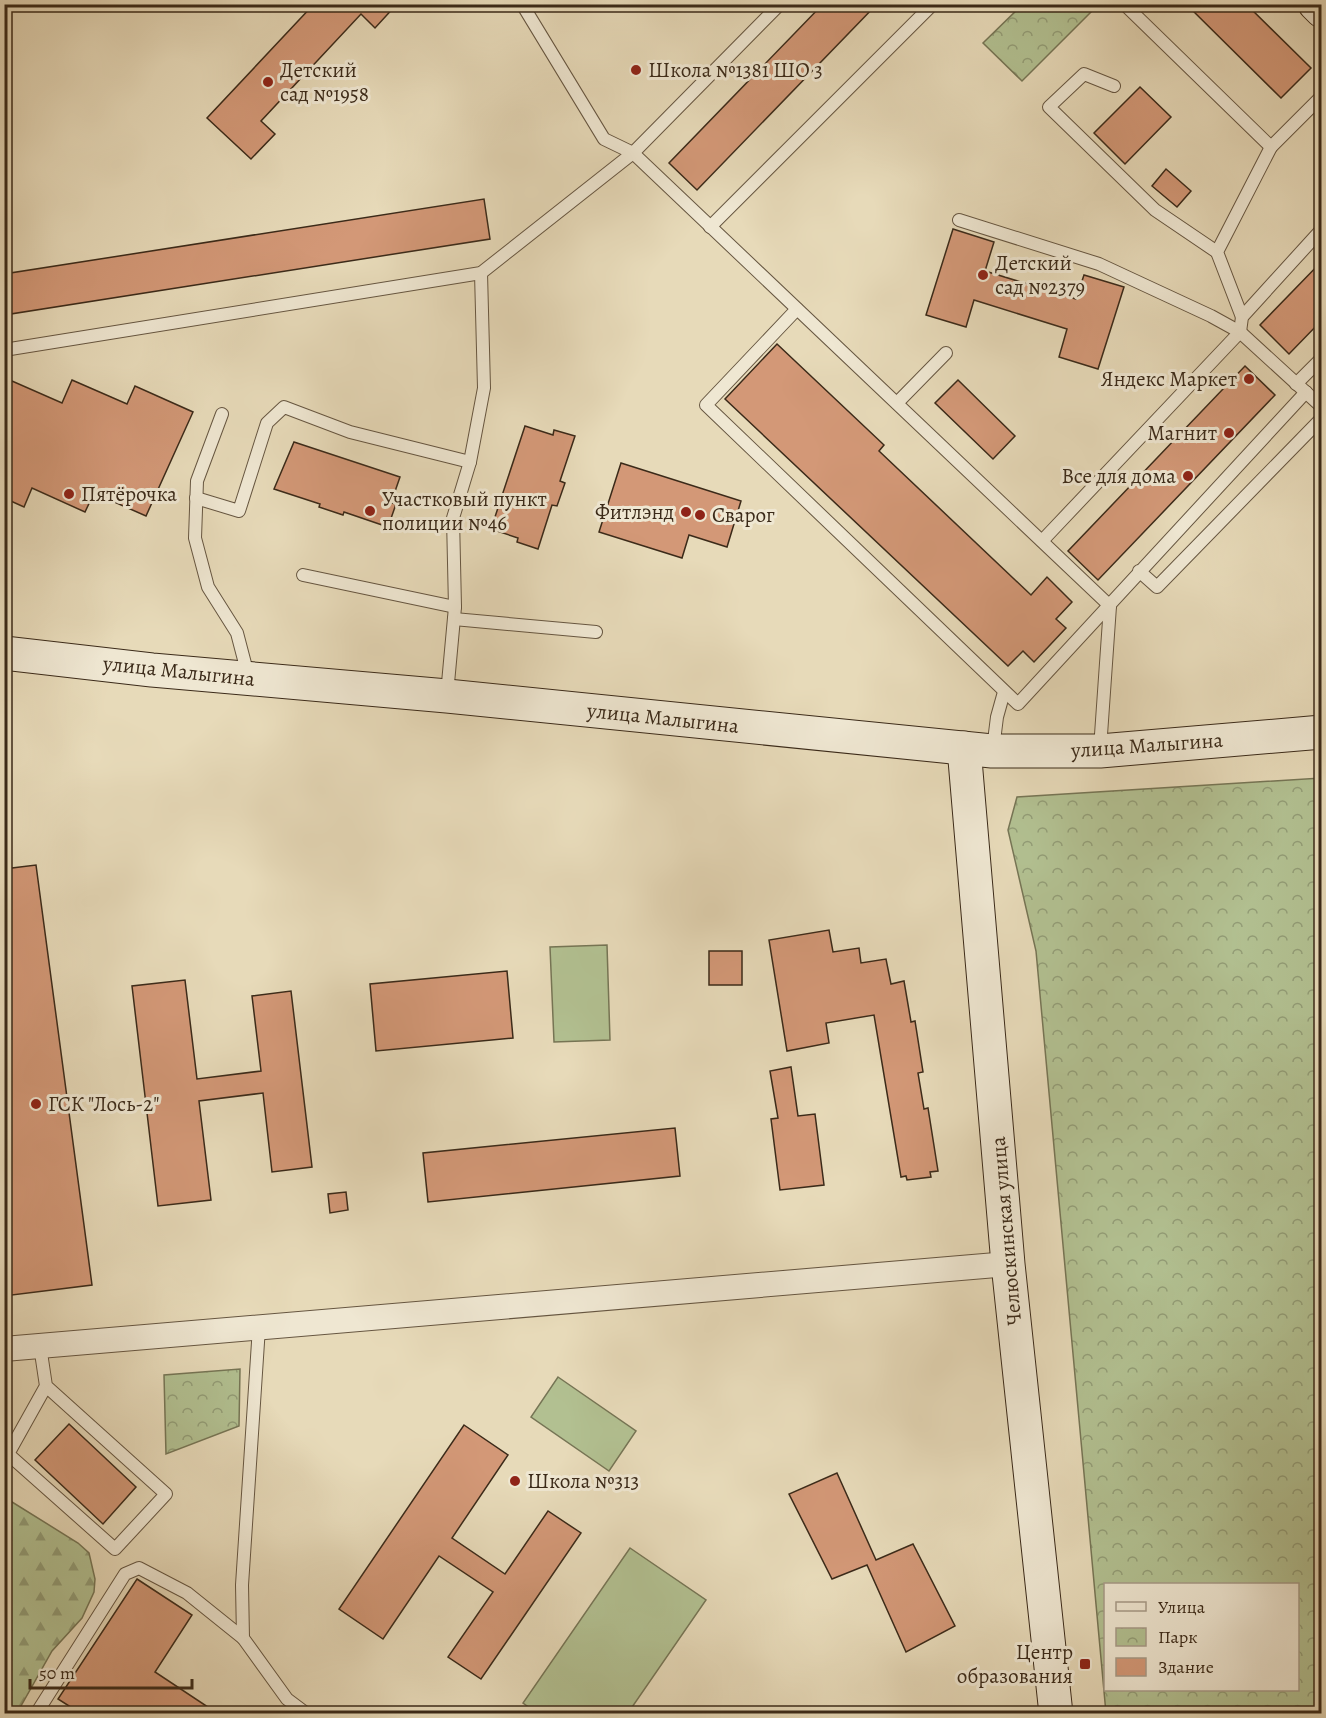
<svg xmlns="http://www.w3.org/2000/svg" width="1326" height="1718" font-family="Alegreya,serif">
  <defs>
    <pattern id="forest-firs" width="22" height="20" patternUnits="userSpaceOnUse" patternTransform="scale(1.5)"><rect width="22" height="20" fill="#b2c091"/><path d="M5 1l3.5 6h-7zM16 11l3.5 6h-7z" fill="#929c76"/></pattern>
    <pattern id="park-crowns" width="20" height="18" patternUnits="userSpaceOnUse" patternTransform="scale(1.5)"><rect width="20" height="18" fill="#b2c091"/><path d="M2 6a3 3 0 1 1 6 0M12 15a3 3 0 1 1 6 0" fill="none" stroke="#929c76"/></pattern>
  </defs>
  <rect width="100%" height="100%" fill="#e7dab9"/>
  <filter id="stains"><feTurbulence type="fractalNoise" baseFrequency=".00333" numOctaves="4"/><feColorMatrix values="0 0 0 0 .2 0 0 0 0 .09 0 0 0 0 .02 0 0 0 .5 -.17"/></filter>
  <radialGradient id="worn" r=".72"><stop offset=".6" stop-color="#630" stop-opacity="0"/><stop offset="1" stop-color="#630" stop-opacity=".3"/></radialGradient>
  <polygon fill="url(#forest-firs)" stroke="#767555" stroke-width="1.5" points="4,1497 78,1543 89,1553 95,1579 94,1592 82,1618 52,1651 17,1713 5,1713"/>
  <g fill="url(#park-crowns)" stroke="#767555" stroke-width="1.5" fill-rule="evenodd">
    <polygon points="1022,5 1090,5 1094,9 1022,81 983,43"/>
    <path d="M1321,778V1713H1106L1036,951L1008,830L1017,797ZM1106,1584H1298V1690H1106Z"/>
    <polygon points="240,1369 239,1426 166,1454 164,1375"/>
  </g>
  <g fill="#b2c091" stroke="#767555" stroke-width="1.5">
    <polygon points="607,945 610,1040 554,1042 550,947"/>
    <polygon points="558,1377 636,1431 609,1471 531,1417"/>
    <polygon points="630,1548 706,1600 628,1713 537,1713 523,1703"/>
  </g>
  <g fill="#d39877" stroke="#3b2a19" stroke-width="1.5">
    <polygon points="314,4 397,4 375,28 361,14 261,121 275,134 251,159 207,118"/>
    <polygon points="823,4 877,4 697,190 669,163"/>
    <polygon points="1186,4 1246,4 1311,68 1281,98"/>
    <polygon points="1140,87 1171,117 1125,164 1094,133"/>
    <polygon points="1166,169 1191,191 1177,207 1152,186"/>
    <polygon points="484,199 490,239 4,315 4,274"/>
    <polygon points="953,229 994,242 985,271 1076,299 1084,275 1124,287 1098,369 1059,357 1067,329 974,300 966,327 926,315"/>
    <polygon points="1322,261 1322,320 1289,354 1260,325"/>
    <polygon points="777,344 884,445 879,451 1031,595 1047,577 1072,602 1056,619 1066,628 1034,662 1023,651 1008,666 725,399"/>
    <polygon points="1245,366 1275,395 1098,580 1068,551"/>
    <polygon points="72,380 127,404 135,386 193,412 146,516 94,493 85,512 32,488 24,507 4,498 4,397 12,381 62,403"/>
    <polygon points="958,380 1015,436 993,459 935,403"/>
    <polygon points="525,426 553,435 554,430 575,436 560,481 565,483 557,506 552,505 538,549 517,542 518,538 491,529"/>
    <polygon points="294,442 400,477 391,503 396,504 388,527 344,512 343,515 319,507 320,504 274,489"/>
    <polygon points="621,463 741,501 727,547 689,535 682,558 599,532"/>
    <polygon points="36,865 92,1285 4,1296 4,869"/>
    <polygon points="829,930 833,952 859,948 861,963 886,959 891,984 904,981 911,1022 915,1021 923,1072 918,1073 924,1109 928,1108 938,1171 930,1172 931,1177 907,1180 906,1176 901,1177 874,1015 826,1023 829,1043 787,1051 769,940"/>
    <rect x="709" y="951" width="33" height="34"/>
    <polygon points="507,971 513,1038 376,1051 370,984"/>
    <polygon points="185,980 197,1079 261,1071 252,996 291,991 312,1167 272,1172 263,1093 199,1101 211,1200 158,1206 132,986"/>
    <polygon points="791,1067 798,1116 815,1114 824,1185 780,1190 771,1119 778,1118 770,1071"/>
    <polygon points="675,1128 680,1176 428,1202 423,1153"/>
    <polygon points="346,1192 348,1210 330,1213 328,1194"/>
    <polygon points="69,1424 136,1487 103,1524 35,1460"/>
    <polygon points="464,1425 508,1455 452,1538 505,1574 548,1511 581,1533 481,1679 448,1657 493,1592 439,1556 383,1639 339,1609"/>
    <polygon points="837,1473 876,1560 913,1544 955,1626 906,1652 867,1565 832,1579 789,1494"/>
    <polygon points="137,1579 192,1615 155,1672 217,1713 142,1713 132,1707 127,1713 80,1713 58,1699"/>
  </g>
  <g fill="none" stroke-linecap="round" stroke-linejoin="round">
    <defs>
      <g id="lane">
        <polyline points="522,4 604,139 633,153 1110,606"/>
        <polyline points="1124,4 1271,147 1322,96"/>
        <polyline points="1114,86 1084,74 1049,107 1155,210 1217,252"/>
        <polyline points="959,220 1099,264 1211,316 1240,332 1322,407"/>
        <polyline points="710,227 933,4"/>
        <polyline points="797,309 706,405 1018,704 1306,392"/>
        <polyline points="1242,317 1217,252 1271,147"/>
        <polyline points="4,350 481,273 633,153 780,4"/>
        <polyline points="1296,384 1322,358"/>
        <polyline points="897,403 946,353"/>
        <polyline points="222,414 197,481 195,538 208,587 237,633 248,675"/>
        <polyline points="196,498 239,511 267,423 284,407 350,432 470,462"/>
        <polyline points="1042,541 1240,332 1242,317 1322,229"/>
        <polyline points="1139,571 1157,587 1322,418"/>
        <polyline points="303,575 455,607"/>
        <polyline points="454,619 596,632"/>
        <polyline points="447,694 455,607 453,518 470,462 484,388 481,273"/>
        <polyline points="993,749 997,717 1004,692"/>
        <polyline points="1100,749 1110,606"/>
        <polyline points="259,1327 242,1585 243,1638 287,1699 307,1714"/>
        <polyline points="40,1346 46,1386 166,1494 115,1549 8,1454 46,1386"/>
        <polyline points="36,1714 125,1574 139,1568 187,1593 243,1638"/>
      </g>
      <polyline id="street" points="4,1349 1008,1264"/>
      <g id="secondary">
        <polyline points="1315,4 1322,11"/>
        <polyline points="4,653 152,670 447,696 992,751 1100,751 1322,732"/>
        <polyline points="964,748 1008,1264 1056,1714"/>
      </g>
    </defs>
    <use href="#lane" stroke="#665641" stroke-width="14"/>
    <use href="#street" stroke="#665641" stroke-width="26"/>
    <use href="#secondary" stroke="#3b2a19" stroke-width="35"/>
    <use href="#lane" stroke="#efe7d2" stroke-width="12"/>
    <use href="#street" stroke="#efe7d2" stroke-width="24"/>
    <use href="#secondary" stroke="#efe7d2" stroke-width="33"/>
  </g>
  <g fill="#8f2418" stroke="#efe7d2" stroke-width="2">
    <circle cx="636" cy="70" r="6"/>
    <circle cx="268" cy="82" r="6"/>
    <circle cx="983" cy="275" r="6"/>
    <circle cx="1249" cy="379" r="6"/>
    <circle cx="1229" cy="433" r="6"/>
    <circle cx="1188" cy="476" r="6"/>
    <circle cx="69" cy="494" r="6"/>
    <circle cx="370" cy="511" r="6"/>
    <circle cx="686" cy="512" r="6"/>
    <circle cx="700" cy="515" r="6"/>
    <circle cx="36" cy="1104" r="6"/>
    <circle cx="515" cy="1481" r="6"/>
    <rect x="1079" y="1658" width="12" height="12" rx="3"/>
  </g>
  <g text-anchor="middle" stroke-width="6" stroke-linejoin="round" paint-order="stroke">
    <g font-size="21" fill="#3b2a19" stroke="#efe7d2" text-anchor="start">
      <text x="280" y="77">Детский<tspan x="280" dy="24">сад №1958</tspan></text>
      <text x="648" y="77">Школа №1381 ШО 3</text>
      <text x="995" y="270">Детский<tspan x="995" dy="24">сад №2379</tspan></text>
      <text x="1237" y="386" text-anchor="end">Яндекс Маркет</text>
      <text x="1217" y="440" text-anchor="end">Магнит</text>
      <text x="1176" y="483" text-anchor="end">Все для дома</text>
      <text x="81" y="501">Пятёрочка</text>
      <text x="382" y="506">Участковый пункт<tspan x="382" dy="24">полиции №46</tspan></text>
      <text x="674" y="519" text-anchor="end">Фитлэнд</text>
      <text x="712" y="522">Сварог</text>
      <text x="48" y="1111">ГСК "Лось-2"</text>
      <text x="527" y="1488">Школа №313</text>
      <text x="1073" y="1659" text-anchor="end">Центр<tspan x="1073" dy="24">образования</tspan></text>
    </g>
    <g font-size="21" fill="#3b2a19" stroke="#efe7d2">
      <text transform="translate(179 671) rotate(6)" y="7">улица Малыгина</text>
      <text transform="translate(663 718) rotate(6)" y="7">улица Малыгина</text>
      <text transform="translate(1147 745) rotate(-4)" y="7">улица Малыгина</text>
      <text transform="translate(1006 1231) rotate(-95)" y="7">Челюскинская улица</text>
    </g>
  </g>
  <rect width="1326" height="1718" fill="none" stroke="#e7dab9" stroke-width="24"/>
  <rect x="6" y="6" width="1314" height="1706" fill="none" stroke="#3b2a19" stroke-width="3"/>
  <rect x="12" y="12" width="1302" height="1694" fill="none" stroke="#3b2a19" stroke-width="1.5"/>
  <rect x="1104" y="1583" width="195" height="108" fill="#efe7d2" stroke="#a79b88" stroke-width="1.5"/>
  <rect x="1116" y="1602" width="30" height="9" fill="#efe7d2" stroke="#a79b88" stroke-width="1.5"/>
  <text x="1158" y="1613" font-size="18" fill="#3b2a19">Улица</text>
  <rect x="1116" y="1628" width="30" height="18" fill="url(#park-crowns)" stroke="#a79b88" stroke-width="1.5"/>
  <text x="1158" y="1643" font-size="18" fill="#3b2a19">Парк</text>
  <rect x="1116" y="1658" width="30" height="18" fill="#d39877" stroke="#a79b88" stroke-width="1.5"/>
  <text x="1158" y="1673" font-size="18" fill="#3b2a19">Здание</text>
  <path d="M30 1679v9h162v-9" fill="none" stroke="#3b2a19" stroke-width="3"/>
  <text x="39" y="1679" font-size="18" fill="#3b2a19" stroke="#efe7d2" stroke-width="4.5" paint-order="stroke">50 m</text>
  <rect width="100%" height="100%" filter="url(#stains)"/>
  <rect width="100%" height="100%" fill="url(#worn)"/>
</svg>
